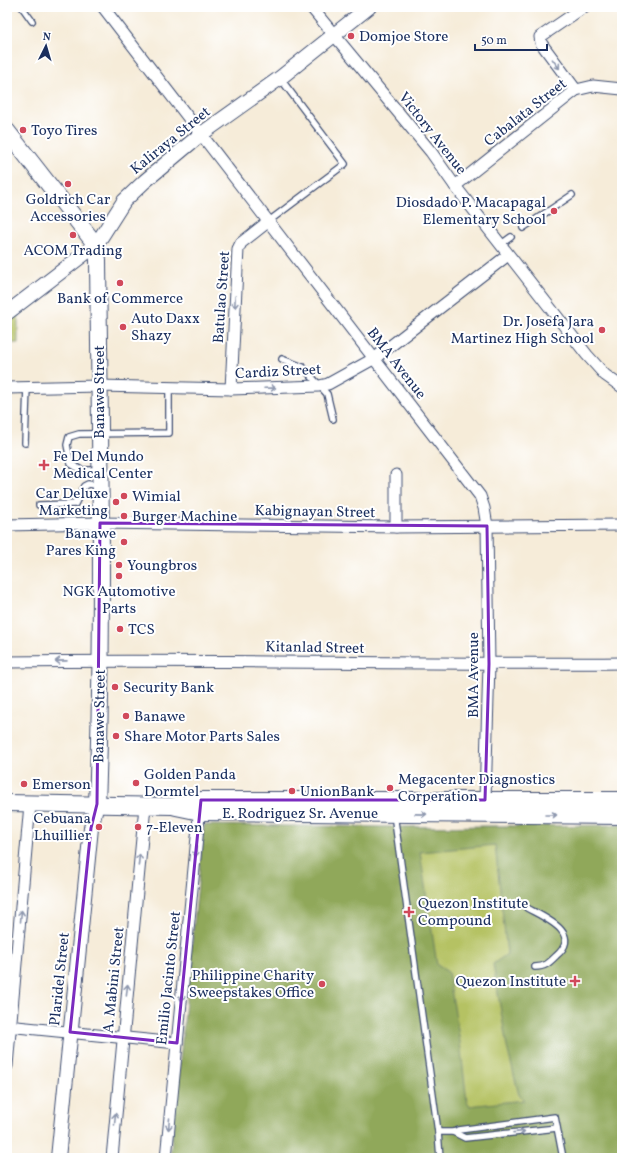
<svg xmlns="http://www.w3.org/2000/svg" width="629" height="1165" font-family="Vollkorn,serif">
  <rect width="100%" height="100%" fill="#fff"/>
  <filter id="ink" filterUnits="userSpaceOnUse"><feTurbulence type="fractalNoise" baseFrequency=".025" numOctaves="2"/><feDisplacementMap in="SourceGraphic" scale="8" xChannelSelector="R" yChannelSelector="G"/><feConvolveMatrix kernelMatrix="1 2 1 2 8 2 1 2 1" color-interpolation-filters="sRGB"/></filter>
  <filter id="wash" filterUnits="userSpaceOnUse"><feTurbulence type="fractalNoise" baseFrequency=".012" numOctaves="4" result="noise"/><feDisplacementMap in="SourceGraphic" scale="16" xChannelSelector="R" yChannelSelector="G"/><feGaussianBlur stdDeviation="0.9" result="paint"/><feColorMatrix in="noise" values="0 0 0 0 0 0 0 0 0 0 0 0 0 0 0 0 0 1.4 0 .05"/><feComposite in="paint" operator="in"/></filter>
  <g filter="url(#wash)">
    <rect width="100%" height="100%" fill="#f6ecd9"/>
    <g fill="#b5c264" stroke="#687861">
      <polygon points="18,309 18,343 7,343 7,317"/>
      <polygon points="512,826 545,1110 444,1123 403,827"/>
    </g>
    <path fill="#90a85a" stroke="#566c5c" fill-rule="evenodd" d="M204,825L403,827L622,825V1158H170ZM495,845L507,954L493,964L507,1047L519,1095L524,1100L469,1106L467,1102L460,1042L448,972L437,965L420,852Z"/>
  </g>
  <g filter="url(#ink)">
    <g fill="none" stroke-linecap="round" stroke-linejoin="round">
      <defs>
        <g id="service">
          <polyline points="22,7 32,21"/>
          <polyline points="269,221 345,164 280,78"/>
          <polyline points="523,228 572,195"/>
          <polyline points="500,245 511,237"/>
          <polyline points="282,359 303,367 327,394 333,419"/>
          <polyline points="25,443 27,387"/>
          <polyline points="99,470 81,470 71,464 67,445 69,437 79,434 169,433 169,388"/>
          <polyline points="39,505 75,504 84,486 88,484 99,486"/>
          <polyline points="394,814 438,1132"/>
          <path d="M527,908C545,918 583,933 556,956C549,963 545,967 535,967"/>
          <polyline points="453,1132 459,1130 555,1117 563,1158"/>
          <polyline points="440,1158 438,1132 453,1132 465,1138 557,1128"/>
        </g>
        <g id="minor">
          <polyline points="103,7 480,496 484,508 487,526 489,664 485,800"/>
          <polyline points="311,7 431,152 455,186 587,355 605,375 622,387"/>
          <polyline points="576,90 541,43 540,37 584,7"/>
          <polyline points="455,186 576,90 593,86 622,89"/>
          <polyline points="7,388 99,386 231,389 319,386 328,384 375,358 508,255"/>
          <polyline points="231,389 238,249 241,243 269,221"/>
          <polyline points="396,475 396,527"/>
          <polyline points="7,525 100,523 396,527 622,525"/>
          <path d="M7,662C212,659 417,665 622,663"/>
          <polyline points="7,1026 177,1043"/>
          <polyline points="7,1066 30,804"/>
          <polyline points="112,1158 145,806"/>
          <polyline points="166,1158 200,806"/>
        </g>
        <g id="tertiary">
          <polyline points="7,313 96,245 124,201 145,181 200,135 280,78 369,7"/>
          <polyline points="58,1158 91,828 97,804"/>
        </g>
        <g id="secondary">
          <path d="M7,131L96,245L98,260C100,441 104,623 97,804"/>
          <polyline points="7,803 171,806 201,800 622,800"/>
          <polyline points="176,807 200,812 622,816"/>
        </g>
      </defs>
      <use href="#service" stroke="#3c4b70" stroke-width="8"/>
      <use href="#minor" stroke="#3c4b70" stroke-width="13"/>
      <use href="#tertiary" stroke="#3c4b70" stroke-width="16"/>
      <use href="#secondary" stroke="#3c4b70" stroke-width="18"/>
      <use href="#service" stroke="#fff" stroke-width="5.5"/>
      <use href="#minor" stroke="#fff" stroke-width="11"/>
      <use href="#tertiary" stroke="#fff" stroke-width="14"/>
      <use href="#secondary" stroke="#fff" stroke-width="16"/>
    </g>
    <defs><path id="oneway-shaft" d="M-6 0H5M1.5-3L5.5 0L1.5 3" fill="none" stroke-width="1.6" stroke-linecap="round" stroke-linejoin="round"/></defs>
    <g stroke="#8d97ae">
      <use href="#oneway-shaft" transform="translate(556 64) rotate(53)"/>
      <use href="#oneway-shaft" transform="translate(235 302) rotate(92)"/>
      <use href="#oneway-shaft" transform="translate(270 388) rotate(-2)"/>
      <use href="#oneway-shaft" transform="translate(61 661) rotate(179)"/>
      <use href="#oneway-shaft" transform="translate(421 814) rotate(1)"/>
      <use href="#oneway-shaft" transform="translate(551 815)"/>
      <use href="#oneway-shaft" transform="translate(196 851) rotate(96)"/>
      <use href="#oneway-shaft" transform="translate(139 860) rotate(-84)"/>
      <use href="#oneway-shaft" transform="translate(21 916) rotate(-85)"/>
      <use href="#oneway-shaft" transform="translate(127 990) rotate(-84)"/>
      <use href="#oneway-shaft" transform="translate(182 995) rotate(96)"/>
      <use href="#oneway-shaft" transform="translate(115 1119) rotate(-85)"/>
      <use href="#oneway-shaft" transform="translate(169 1124) rotate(95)"/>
      <use href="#oneway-shaft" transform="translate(519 1132) rotate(-6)"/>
    </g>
  </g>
  <path fill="none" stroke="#7b2cbf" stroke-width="3" stroke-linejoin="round" d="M100,523L487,526L489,664L485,800H201L177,1043L70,1032L91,828L97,804Z"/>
  <g fill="#d1495b" stroke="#fff" stroke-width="1.5">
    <circle cx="351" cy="36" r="4"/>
    <circle cx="23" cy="130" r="4"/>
    <circle cx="68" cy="184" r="4"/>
    <circle cx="554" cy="211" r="4"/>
    <circle cx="73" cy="235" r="4"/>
    <circle cx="120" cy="283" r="4"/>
    <circle cx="123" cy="327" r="4"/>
    <circle cx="602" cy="330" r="4"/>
    <path d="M42 459h4v4h4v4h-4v4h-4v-4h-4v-4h4z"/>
    <circle cx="124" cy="496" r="4"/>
    <circle cx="116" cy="502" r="4"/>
    <circle cx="124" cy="516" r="4"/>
    <circle cx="124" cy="542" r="4"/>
    <circle cx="119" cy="565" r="4"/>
    <circle cx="119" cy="576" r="4"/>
    <circle cx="120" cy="629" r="4"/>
    <circle cx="115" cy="687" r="4"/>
    <circle cx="126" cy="716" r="4"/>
    <circle cx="116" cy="736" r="4"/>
    <circle cx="136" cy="783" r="4"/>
    <circle cx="24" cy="784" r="4"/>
    <circle cx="390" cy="788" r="4"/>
    <circle cx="292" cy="791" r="4"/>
    <circle cx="99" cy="827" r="4"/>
    <circle cx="138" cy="827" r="4"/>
    <path d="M407 906h4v4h4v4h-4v4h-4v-4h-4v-4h4z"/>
    <path d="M573 975h4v4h4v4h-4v4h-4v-4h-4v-4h4z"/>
    <circle cx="322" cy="984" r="4"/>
  </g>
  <g text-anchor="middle" stroke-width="4" stroke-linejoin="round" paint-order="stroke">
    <g font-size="15" fill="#1b2f5e" stroke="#fff" text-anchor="start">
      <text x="359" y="41">Domjoe Store</text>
      <text x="31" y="135">Toyo Tires</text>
      <text x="68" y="204" text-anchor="middle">Goldrich Car<tspan x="68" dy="17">Accessories</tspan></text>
      <text x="546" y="207" text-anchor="end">Diosdado P. Macapagal<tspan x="546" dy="17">Elementary School</tspan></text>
      <text x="73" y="255" text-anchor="middle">ACOM Trading</text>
      <text x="120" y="303" text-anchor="middle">Bank of Commerce</text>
      <text x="131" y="323">Auto Daxx<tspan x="131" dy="17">Shazy</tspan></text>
      <text x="594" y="326" text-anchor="end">Dr. Josefa Jara<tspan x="594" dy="17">Martinez High School</tspan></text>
      <text x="53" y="461">Fe Del Mundo<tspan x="53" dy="17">Medical Center</tspan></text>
      <text x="108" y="498" text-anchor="end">Car Deluxe<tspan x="108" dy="17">Marketing</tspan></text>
      <text x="132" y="501">Wimial</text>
      <text x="132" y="521">Burger Machine</text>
      <text x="116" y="538" text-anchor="end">Banawe<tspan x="116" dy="17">Pares King</tspan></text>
      <text x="127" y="570">Youngbros</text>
      <text x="119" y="596" text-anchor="middle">NGK Automotive<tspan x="119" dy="17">Parts</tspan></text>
      <text x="128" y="634">TCS</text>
      <text x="123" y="692">Security Bank</text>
      <text x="134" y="721">Banawe</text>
      <text x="124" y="741">Share Motor Parts Sales</text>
      <text x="144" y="779">Golden Panda<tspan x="144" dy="17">Dormtel</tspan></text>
      <text x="398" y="784">Megacenter Diagnostics<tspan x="398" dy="17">Corperation</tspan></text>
      <text x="32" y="789">Emerson</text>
      <text x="300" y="796">UnionBank</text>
      <text x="91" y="823" text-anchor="end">Cebuana<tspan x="91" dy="17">Lhuillier</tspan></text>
      <text x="146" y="832">7-Eleven</text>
      <text x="418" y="908">Quezon Institute<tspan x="418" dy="17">Compound</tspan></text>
      <text x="314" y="980" text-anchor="end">Philippine Charity<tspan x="314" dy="17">Sweepstakes Office</tspan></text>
      <text x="566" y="986" text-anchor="end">Quezon Institute</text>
    </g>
    <g font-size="15" fill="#1b2f5e" stroke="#fff">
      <text transform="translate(525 112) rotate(-38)" y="5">Cabalata Street</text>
      <text transform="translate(433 133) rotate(52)" y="5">Victory Avenue</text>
      <text transform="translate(170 140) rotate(-39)" y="5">Kaliraya Street</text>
      <text transform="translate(221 297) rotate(-86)" y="5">Batulao Street</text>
      <text transform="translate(397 363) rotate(52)" y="5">BMA Avenue</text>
      <text transform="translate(278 371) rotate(-3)" y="5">Cardiz Street</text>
      <text transform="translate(99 392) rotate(-90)" y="5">Banawe Street</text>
      <text transform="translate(315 511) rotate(1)" y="5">Kabignayan Street</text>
      <text transform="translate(315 647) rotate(1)" y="5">Kitanlad Street</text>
      <text transform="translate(473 675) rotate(-90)" y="5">BMA Avenue</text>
      <text transform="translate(99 716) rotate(-89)" y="5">Banawe Street</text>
      <text x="300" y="818">E. Rodriguez Sr. Avenue</text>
      <text transform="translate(168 978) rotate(-84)" y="5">Emilio Jacinto Street</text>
      <text transform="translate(59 979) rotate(-84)" y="5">Plaridel Street</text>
      <text transform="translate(113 980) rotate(-84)" y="5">A. Mabini Street</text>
    </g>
  </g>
  <rect width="629" height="1165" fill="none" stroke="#fff" stroke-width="24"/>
  <g transform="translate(46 46) rotate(5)" stroke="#ffffff" stroke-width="3" paint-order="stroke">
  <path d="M0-3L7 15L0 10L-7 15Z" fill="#1b2f5e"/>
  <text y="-6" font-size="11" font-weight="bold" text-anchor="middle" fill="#1b2f5e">N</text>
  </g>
  <path d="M475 44v6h72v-6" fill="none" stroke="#1b2f5e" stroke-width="2"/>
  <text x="481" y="44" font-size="12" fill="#1b2f5e" stroke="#ffffff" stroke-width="3" paint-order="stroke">50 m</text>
</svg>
